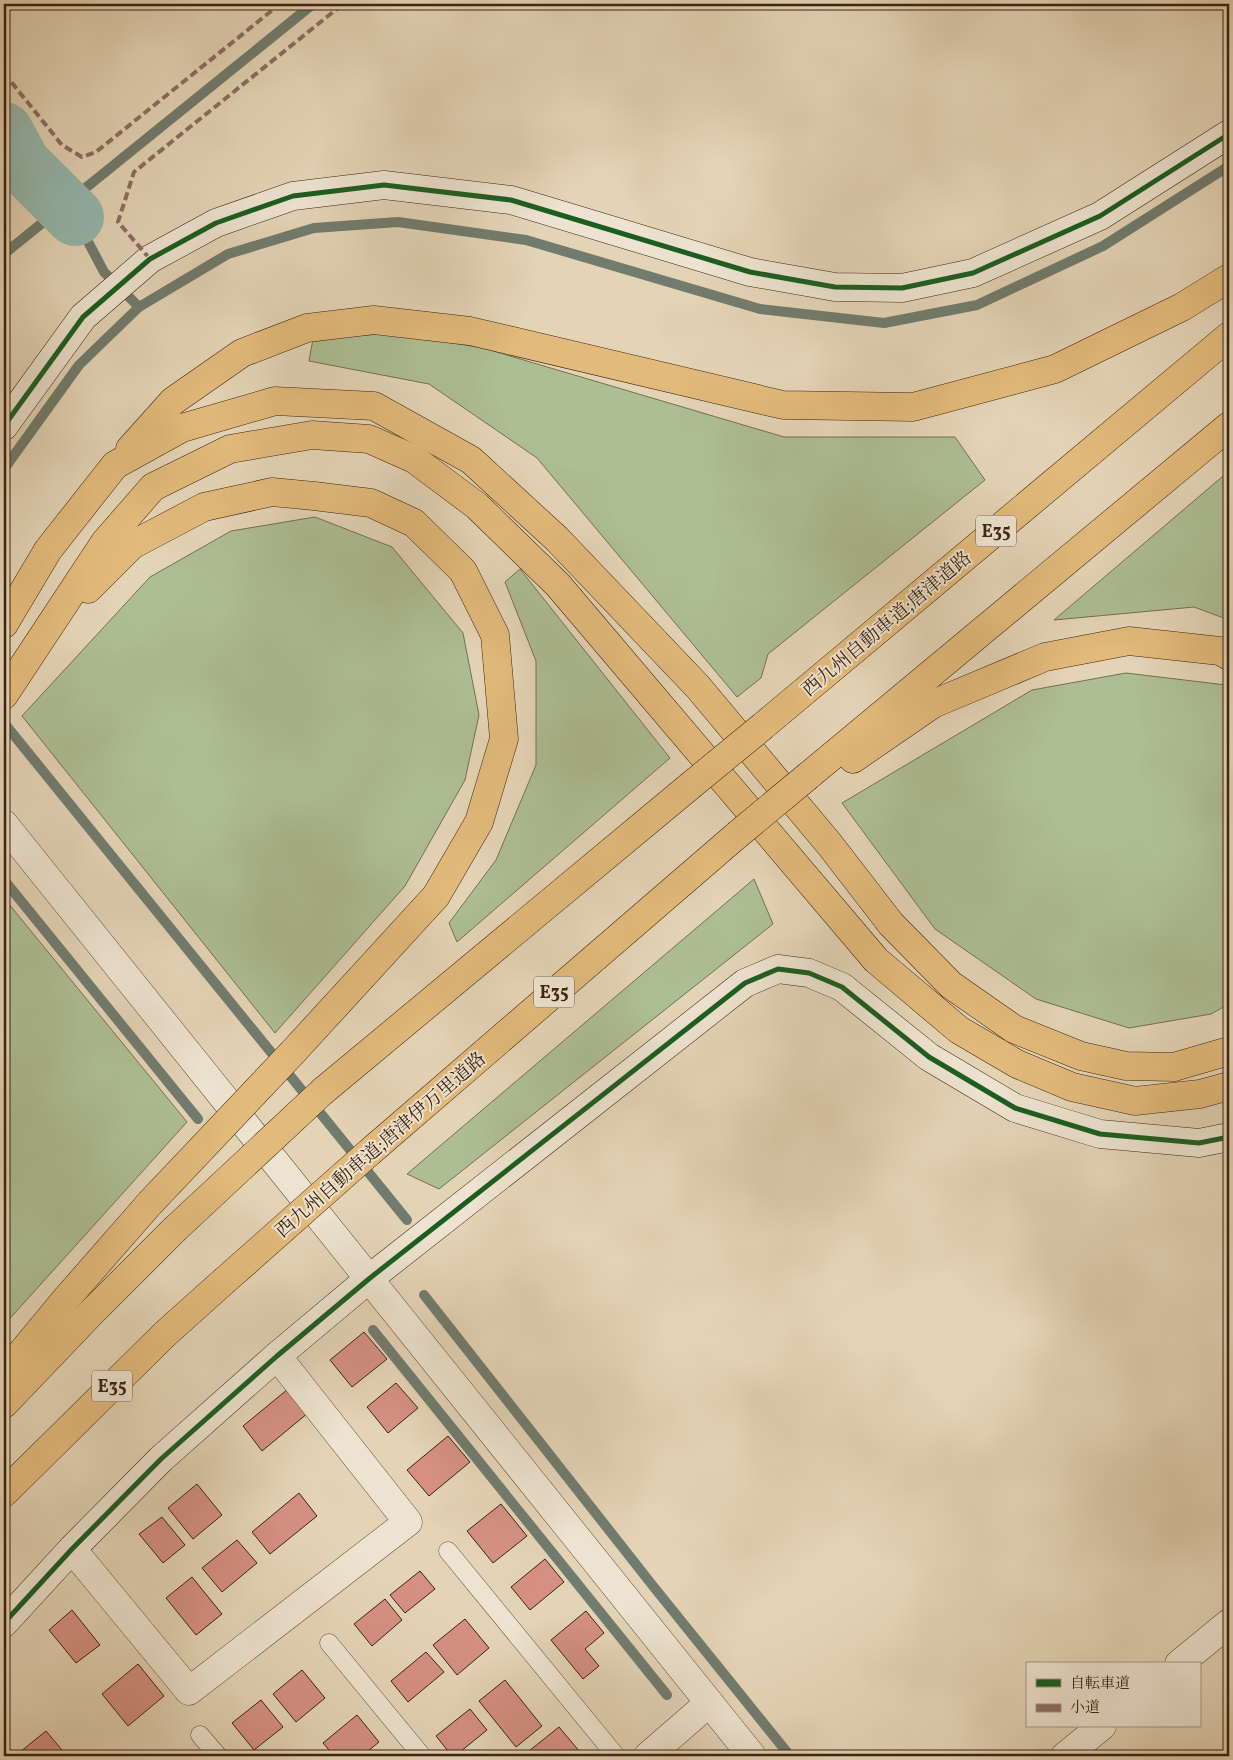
<svg xmlns="http://www.w3.org/2000/svg" width="1233" height="1760" font-family="Vollkorn,'Noto Serif JP',serif">
  <rect width="100%" height="100%" fill="#e4d4b6"/>
  <filter id="stains"><feTurbulence type="fractalNoise" baseFrequency=".004" numOctaves="4"/><feColorMatrix values="0 0 0 0 .2 0 0 0 0 .09 0 0 0 0 .02 0 0 0 .5 -.17"/></filter>
  <radialGradient id="worn" r=".72"><stop offset=".6" stop-color="#630" stop-opacity="0"/><stop offset="1" stop-color="#630" stop-opacity=".3"/></radialGradient>
  <g fill="#adbe93" stroke="#747050">
    <polygon points="394,333 483,348 784,437 955,437 985,480 768,654 761,678 737,697 537,458 429,384 309,361 313,339"/>
    <polygon points="1229,471 1229,620 1194,607 1054,620"/>
    <polygon points="315,517 392,547 463,633 479,715 465,780 405,886 275,1033 22,716 150,577 231,531"/>
    <polygon points="520,569 670,758 457,942 449,923 496,860 536,765 536,661 505,582"/>
    <polygon points="1126,673 1226,685 1229,687 1229,1004 1211,1014 1129,1028 1036,999 935,929 842,803 1032,690"/>
    <polygon points="754,879 773,924 439,1189 407,1174"/>
    <polygon points="4,898 187,1122 4,1325"/>
  </g>
  <g fill="none" stroke-linecap="round" stroke-linejoin="round">
    <g stroke="#717c6e" stroke-width="10">
      <polyline points="75,217 104,272 139,307 228,254 314,228 398,222 526,240 760,309 884,323 977,305 1103,246 1229,166"/>
      <polyline points="4,254 313,4"/>
      <polyline points="4,469 79,365 139,307"/>
      <polyline points="4,723 407,1220"/>
      <polyline points="4,880 198,1119"/>
      <polyline points="424,1295 653,1586 790,1756"/>
      <polyline points="373,1330 667,1695"/>
    </g>
    <polyline stroke="#95b8ae" stroke-width="58" points="4,131 22,164 75,217"/>
  </g>
  <g fill="#d59082" stroke="#3b230e">
    <polygon points="364,1332 387,1359 352,1387 330,1360"/>
    <polygon points="396,1383 418,1408 388,1433 367,1407"/>
    <polygon points="288,1389 308,1413 262,1451 243,1426"/>
    <polygon points="448,1436 470,1462 429,1496 407,1470"/>
    <polygon points="197,1484 222,1515 193,1539 168,1508"/>
    <polygon points="299,1493 317,1516 270,1554 252,1532"/>
    <polygon points="501,1504 527,1536 493,1563 467,1531"/>
    <polygon points="162,1517 185,1545 163,1563 139,1534"/>
    <polygon points="237,1540 257,1563 222,1592 202,1568"/>
    <polygon points="545,1559 564,1582 530,1610 511,1587"/>
    <polygon points="420,1571 435,1589 405,1613 390,1595"/>
    <polygon points="192,1577 222,1614 196,1635 166,1598"/>
    <polygon points="385,1599 402,1620 372,1646 354,1624"/>
    <polygon points="72,1610 100,1645 76,1663 49,1630"/>
    <polygon points="586,1611 604,1633 585,1649 599,1666 583,1679 551,1640"/>
    <polygon points="465,1619 489,1648 457,1675 433,1645"/>
    <polygon points="426,1652 444,1672 408,1702 391,1681"/>
    <polygon points="138,1664 164,1696 128,1726 102,1694"/>
    <polygon points="302,1670 325,1698 296,1722 273,1694"/>
    <polygon points="505,1680 542,1726 516,1747 479,1701"/>
    <polygon points="261,1700 283,1727 254,1750 232,1723"/>
    <polygon points="470,1709 487,1730 455,1756 452,1756 436,1736"/>
    <polygon points="357,1715 379,1742 362,1756 334,1756 323,1743"/>
    <polygon points="559,1727 580,1752 575,1756 525,1756 524,1755"/>
    <polygon points="46,1731 67,1756 15,1756"/>
  </g>
  <g fill="none" stroke-linecap="round" stroke-linejoin="round">
    <defs>
      <g id="lane">
        <polyline points="448,1551 616,1756"/>
        <polyline points="329,1643 422,1756"/>
        <polyline points="200,1735 218,1756"/>
      </g>
      <g id="street">
        <polyline points="4,824 752,1756"/>
        <polyline points="72,1549 189,1691 408,1522 277,1356"/>
        <polyline points="1179,1664 1229,1623"/>
        <polyline points="648,1756 709,1703"/>
        <polyline points="1065,1756 1102,1726"/>
      </g>
      <g id="secondary">
        <polyline points="4,426 83,317 150,259 216,223 293,196 384,185 511,200 750,272 835,287 902,288 973,273 1100,216 1229,134"/>
        <polyline points="4,1623 72,1549 161,1459 277,1356 370,1278 745,983 778,969 809,973 842,987 929,1057 1015,1108 1100,1134 1199,1143 1229,1137"/>
      </g>
      <g id="highway">
        <polyline points="130,449 173,401 242,353 307,328 374,320 470,331 783,405 913,407 1055,369 1182,307 1229,278"/>
        <polyline points="88,589 132,545 204,507 272,492 314,496 371,503 414,523 463,571 495,635 504,739 479,822 436,896 293,1052"/>
        <polyline points="4,624 48,550 115,465 182,428 275,401 374,406 471,460 557,539 698,687 830,845 891,924 951,985 1014,1029 1081,1056 1126,1066 1174,1067 1229,1051"/>
        <polyline points="4,695 105,542 153,487 230,449 312,435 369,439 414,459 477,506 558,585 876,960 959,1030 1017,1064 1072,1087 1135,1101 1200,1094 1229,1086"/>
        <polyline points="763,726 1229,336"/>
        <polyline points="853,759 933,704 1045,657 1129,641 1220,651 1229,656"/>
        <polyline points="808,776 1229,426"/>
        <polyline points="323,1091 690,786"/>
        <polyline points="372,1150 737,835"/>
        <polyline points="4,1374 66,1299 150,1203"/>
        <polyline points="4,1404 91,1313 174,1230"/>
        <polyline points="4,1493 165,1334 223,1282"/>
      </g>
    </defs>
    <use href="#lane" stroke="#654f38" stroke-width="19"/>
    <use href="#street" stroke="#654f38" stroke-width="29"/>
    <use href="#secondary" stroke="#3b230e" stroke-width="29"/>
    <use href="#highway" stroke="#3b230e" stroke-width="29"/>
    <use href="#lane" stroke="#ede3d0" stroke-width="18"/>
    <use href="#street" stroke="#ede3d0" stroke-width="28"/>
    <use href="#secondary" stroke="#ede3d0" stroke-width="28"/>
    <use href="#highway" stroke="#e2ba7b" stroke-width="28"/>
    <defs>
      <g id="highway-bridge">
        <polyline points="690,786 763,726"/>
        <polyline points="737,835 808,776"/>
        <polyline points="150,1203 293,1052"/>
        <polyline points="174,1230 323,1091"/>
        <polyline points="223,1282 372,1150"/>
      </g>
    </defs>
    <use href="#highway-bridge" stroke="#3b230e" stroke-width="29" stroke-linecap="butt"/>
    <use href="#highway-bridge" stroke="#e2ba7b" stroke-width="28"/>
    <g stroke="#8d6e63" stroke-width="4" stroke-dasharray="8 4" stroke-linecap="butt">
      <polyline points="4,73 62,145 82,157 96,152 280,4"/>
      <polyline points="150,259 118,222 134,172 343,4"/>
    </g>
    <defs>
      <g id="cycleway">
        <polyline points="4,426 83,317 150,259 216,223 293,196 384,185 511,200 750,272 835,287 902,288 973,273 1100,216 1229,134"/>
        <polyline points="4,1623 72,1549 161,1459 277,1356 370,1278 745,983 778,969 809,973 842,987 929,1057 1015,1108 1100,1134 1199,1143 1229,1137"/>
      </g>
    </defs>
    <use href="#cycleway" stroke="#ede3d0" stroke-width="8"/>
    <use href="#cycleway" stroke="#1b5e20" stroke-width="5"/>
  </g>
  <g text-anchor="middle" stroke-width="4" stroke-linejoin="round" paint-order="stroke">
    <g fill="#ede3d0" stroke="#705d48" stroke-width="1">
      <rect x="976" y="515.5" width="40" height="31" rx="4"/>
      <rect x="534" y="976.5" width="40" height="31" rx="4"/>
      <rect x="92" y="1370.5" width="40" height="31" rx="4"/>
    </g>
    <g font-size="18" font-weight="bold" fill="#3b230e">
      <text x="996" y="537">E35</text>
      <text x="554" y="998">E35</text>
      <text x="112" y="1392">E35</text>
    </g>
    <g font-size="19" fill="#3b230e" stroke="#ede3d0">
      <text transform="translate(886 623) rotate(-40)" y="7">西九州自動車道;唐津道路</text>
      <text transform="translate(380 1144) rotate(-41)" y="7">西九州自動車道;唐津伊万里道路</text>
    </g>
  </g>
  <rect width="1233" height="1760" fill="none" stroke="#e4d4b6" stroke-width="20"/>
  <rect x="5" y="5" width="1223" height="1750" fill="none" stroke="#3b230e" stroke-width="2.5"/>
  <rect x="10" y="10" width="1213" height="1740" fill="none" stroke="#3b230e"/>
  <rect x="1026" y="1662" width="175" height="65" fill="#ede3d0" stroke="#a69682"/>
  <rect x="1036" y="1679" width="25" height="8" fill="#1b5e20" stroke="#a69682"/>
  <text x="1070" y="1688" font-size="15" fill="#3b230e">自転車道</text>
  <rect x="1036" y="1704" width="25" height="8" fill="#8d6e63" stroke="#a69682"/>
  <text x="1070" y="1712" font-size="15" fill="#3b230e">小道</text>
  <rect width="100%" height="100%" filter="url(#stains)"/>
  <rect width="100%" height="100%" fill="url(#worn)"/>
</svg>
